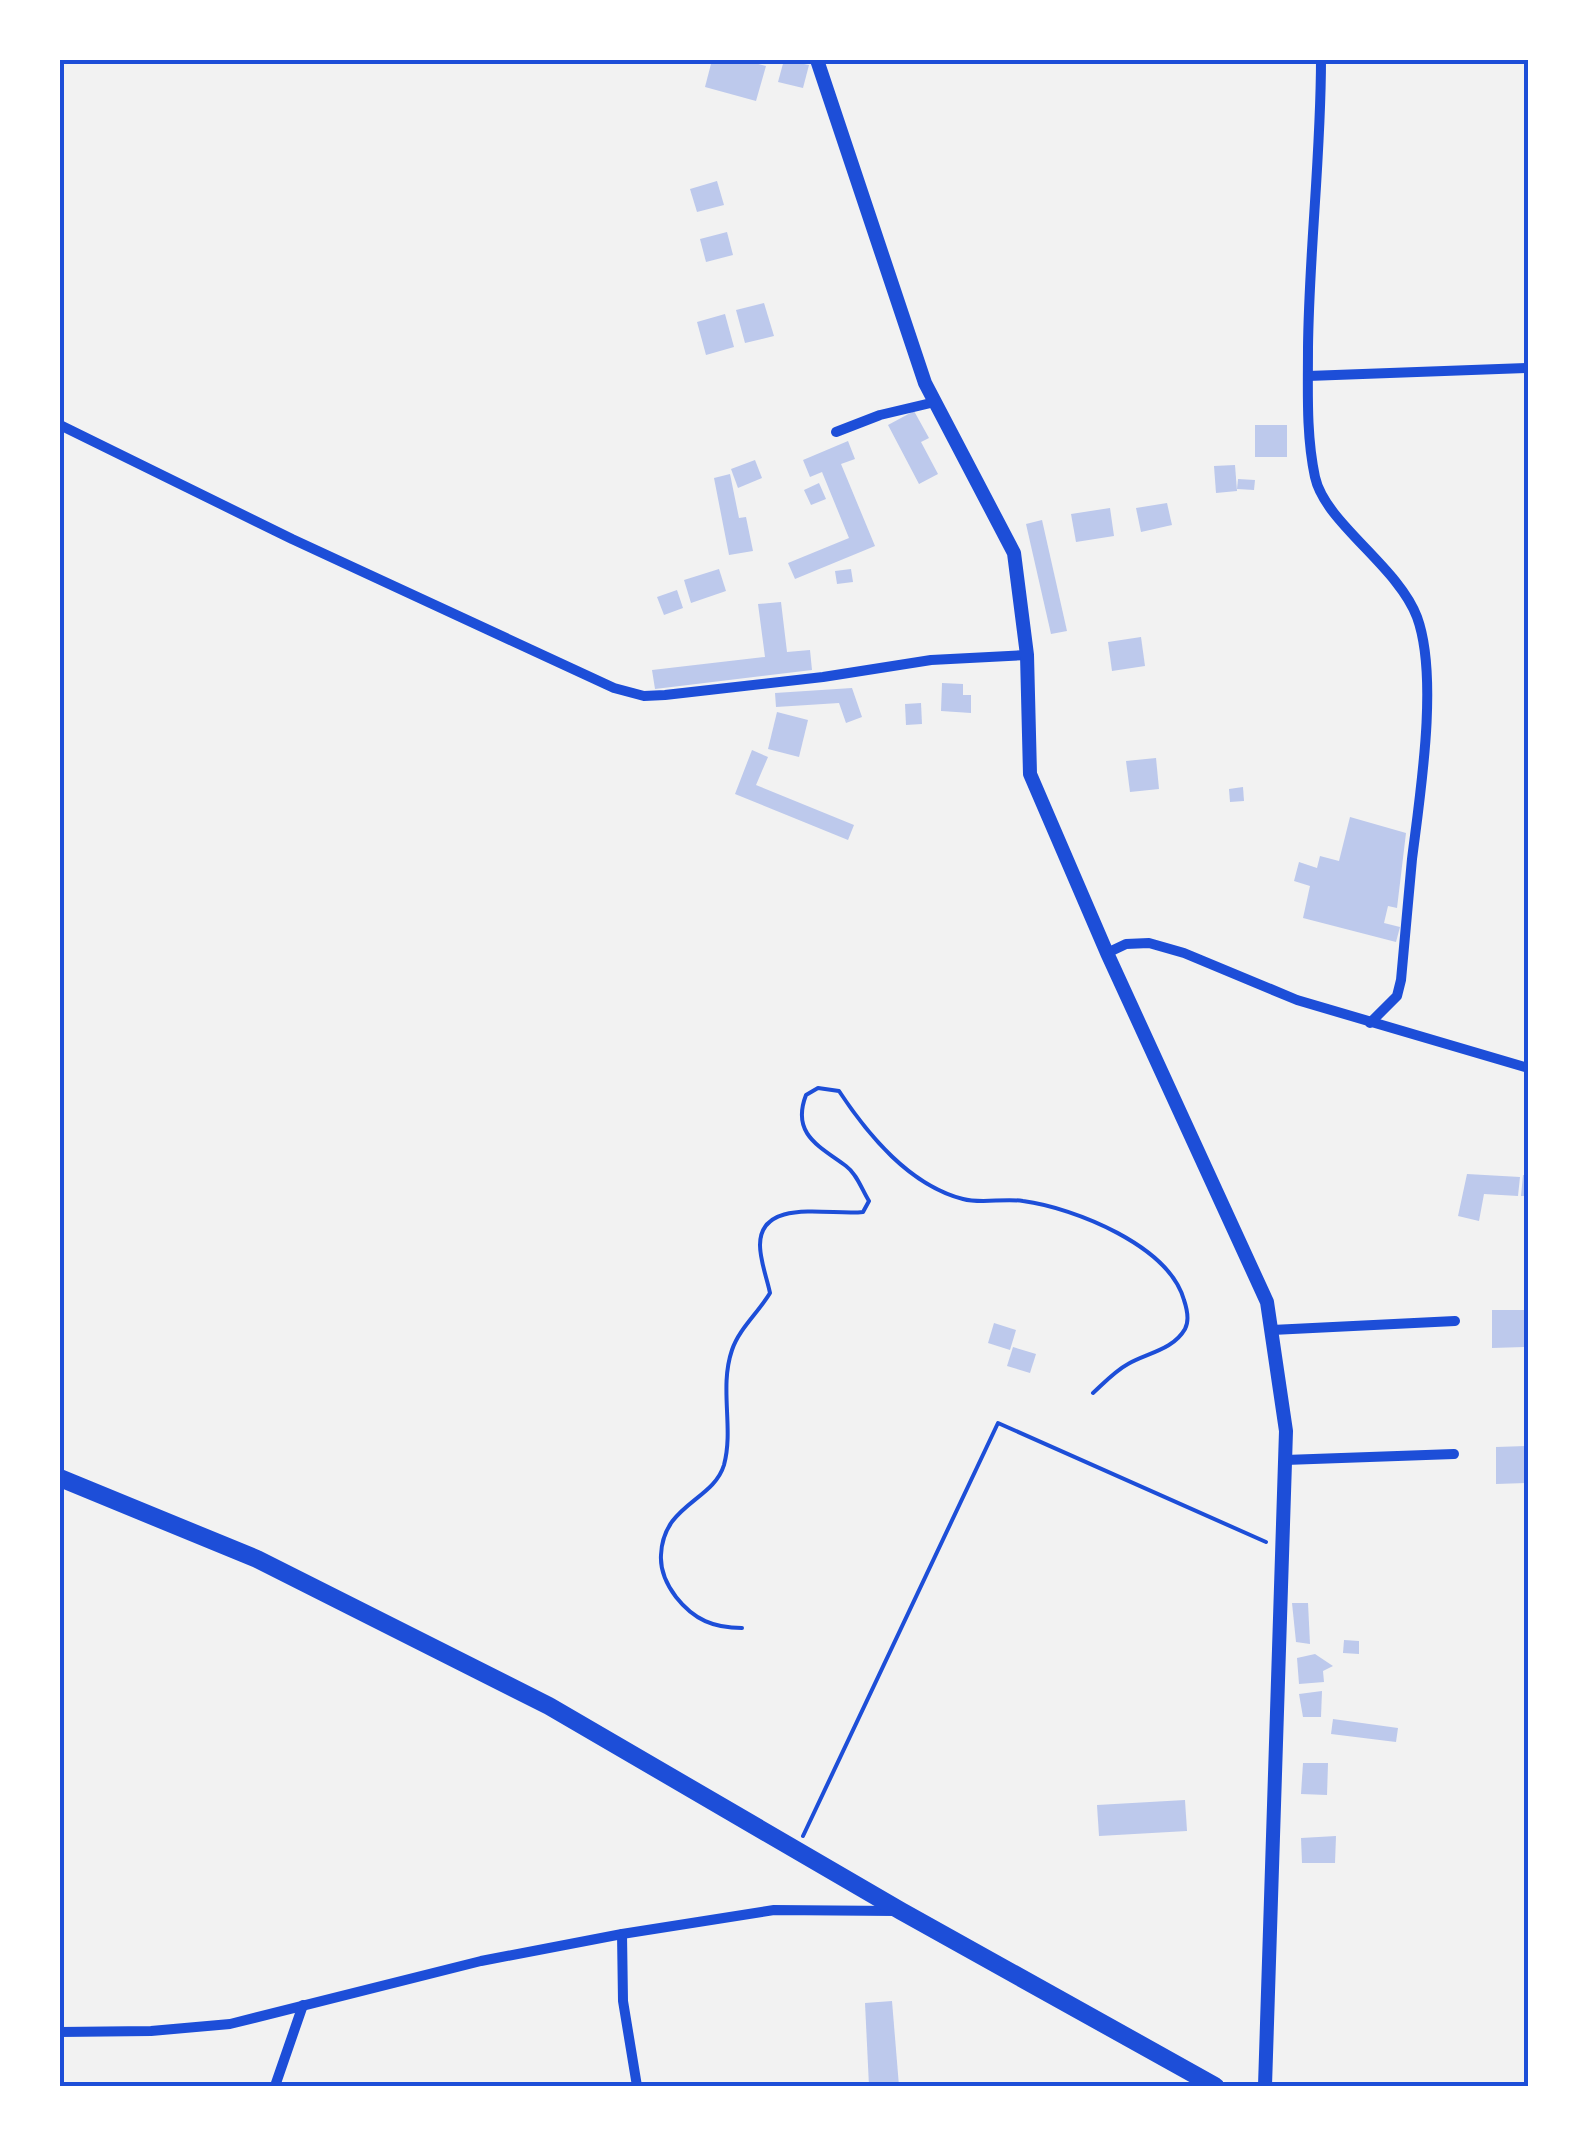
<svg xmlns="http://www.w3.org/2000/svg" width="1588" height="2146" font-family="Signika,sans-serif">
  <rect width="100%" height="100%" fill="#f2f2f2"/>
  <g fill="#bdc9ec">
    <polygon points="712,60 743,60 766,66 756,101 705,87"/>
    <polygon points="784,60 809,65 803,88 778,82"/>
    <polygon points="717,181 724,205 697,212 690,189"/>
    <polygon points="727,232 733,255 706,262 700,239"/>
    <polygon points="764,303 774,336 745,343 736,310"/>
    <polygon points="725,314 734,347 706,355 697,322"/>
    <polygon points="914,411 929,438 921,442 938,474 919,484 888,425"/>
    <rect x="1255" y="425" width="32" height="32"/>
    <polygon points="848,441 855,459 841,464 875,546 795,579 788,563 849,538 822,472 810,477 803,460"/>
    <polygon points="755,460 762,478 738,488 731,469"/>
    <polygon points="1235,465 1237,491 1216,493 1214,466"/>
    <polygon points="730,474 739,518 746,517 753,551 729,555 714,478"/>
    <polygon points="1238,479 1255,480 1254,490 1237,489"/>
    <polygon points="819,483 826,499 811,505 804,490"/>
    <polygon points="1167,503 1172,525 1141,532 1136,508"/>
    <polygon points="1110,508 1114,536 1076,542 1071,514"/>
    <polygon points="1042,520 1067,631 1051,634 1026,524"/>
    <polygon points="719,569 726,591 691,603 684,580"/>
    <polygon points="851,569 853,582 837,584 835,571"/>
    <polygon points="677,590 683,608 664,615 657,597"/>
    <polygon points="781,602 787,652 810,650 812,670 655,689 652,670 765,657 758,604"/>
    <polygon points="1141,637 1145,666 1112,671 1108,642"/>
    <polygon points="942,683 963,684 963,695 971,695 971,713 941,711"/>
    <polygon points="852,688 862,717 846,723 839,703 776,707 775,693"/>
    <polygon points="921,703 922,724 906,725 905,704"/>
    <polygon points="777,712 808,720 799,757 768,749"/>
    <polygon points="752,750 768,757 756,785 854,825 848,840 735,794"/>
    <polygon points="1156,758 1159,789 1130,792 1126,761"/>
    <polygon points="1243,787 1244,801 1230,802 1229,789"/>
    <polygon points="1350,817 1406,833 1397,908 1388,906 1384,923 1400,927 1396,942 1303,918 1310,886 1294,881 1299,862 1317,868 1320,856 1339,861"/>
    <polygon points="1467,1174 1520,1177 1518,1196 1484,1194 1479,1221 1458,1216"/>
    <polygon points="1523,1175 1528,1175 1528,1196 1521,1196"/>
    <polygon points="1492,1310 1524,1310 1524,1347 1492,1348"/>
    <polygon points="994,1323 1016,1330 1010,1350 988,1343"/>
    <polygon points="1013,1347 1036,1354 1030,1373 1007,1366"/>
    <polygon points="1528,1446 1528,1483 1496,1484 1496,1447"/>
    <polygon points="1292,1603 1308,1603 1310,1644 1296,1642"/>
    <polygon points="1344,1640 1359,1641 1359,1654 1343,1653"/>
    <polygon points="1315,1654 1333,1666 1323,1671 1324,1682 1299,1684 1297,1658"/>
    <polygon points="1322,1691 1321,1717 1303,1717 1299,1694"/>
    <polygon points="1333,1719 1398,1728 1396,1742 1331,1734"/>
    <polygon points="1303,1763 1328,1763 1327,1795 1301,1794"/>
    <polygon points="1185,1800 1187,1831 1099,1836 1097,1805"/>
    <polygon points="1336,1836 1335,1863 1302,1863 1301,1838"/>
    <polygon points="892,2001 899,2086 869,2086 865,2003"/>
  </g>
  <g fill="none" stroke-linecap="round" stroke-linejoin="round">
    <g stroke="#1d4ed8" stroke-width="4">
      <path d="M742,1628C714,1628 694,1620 676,1597C667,1585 660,1571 661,1555C663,1504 713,1501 724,1465C734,1428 719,1388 732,1350C739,1329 758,1313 770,1293C767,1278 760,1261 760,1245C760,1197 831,1216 863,1212L869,1201C862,1190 857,1174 846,1166C819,1146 791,1134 806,1095L818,1088L839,1091C868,1135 909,1185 963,1199C981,1204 1004,1198 1023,1201C1075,1208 1169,1246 1184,1300C1187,1309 1190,1320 1185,1329C1173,1350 1147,1353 1128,1364C1115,1371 1104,1383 1093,1393"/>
      <polyline points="803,1836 998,1423 1266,1542"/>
    </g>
    <g stroke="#1d4ed8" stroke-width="10">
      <path d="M1321,60C1321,156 1309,252 1308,348C1308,391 1306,435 1315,477C1325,523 1398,566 1417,617C1439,677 1420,795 1412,859C1408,899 1405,940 1401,980L1397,996L1370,1023"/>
      <polyline points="1308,376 1528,368"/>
      <polyline points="60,425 292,539 614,688 644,696 665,695 823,677 931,660 1027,655"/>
      <polyline points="836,432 880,415 935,402"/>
      <polyline points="1107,953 1126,944 1149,943 1184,953 1297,1000 1528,1068"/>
      <polyline points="1272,1330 1455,1321"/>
      <polyline points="1285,1460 1454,1454"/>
      <polyline points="622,1934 623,2001 637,2086"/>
      <polyline points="60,2032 151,2031 230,2024 481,1961 622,1934 774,1910 896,1911"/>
      <polyline points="275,2086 303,2005"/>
    </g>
    <polyline stroke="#1d4ed8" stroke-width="14" points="817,60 925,383 1014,553 1027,655 1030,774 1107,953 1267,1302 1286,1431 1265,2086"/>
    <polyline stroke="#1d4ed8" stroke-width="18" points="60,1478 257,1559 549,1706 901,1911 1215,2086"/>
  </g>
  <rect width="1588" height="2146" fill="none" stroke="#ffffff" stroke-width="125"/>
  <rect x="62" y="62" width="1464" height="2022" fill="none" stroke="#1d4ed8" stroke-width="4"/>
</svg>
